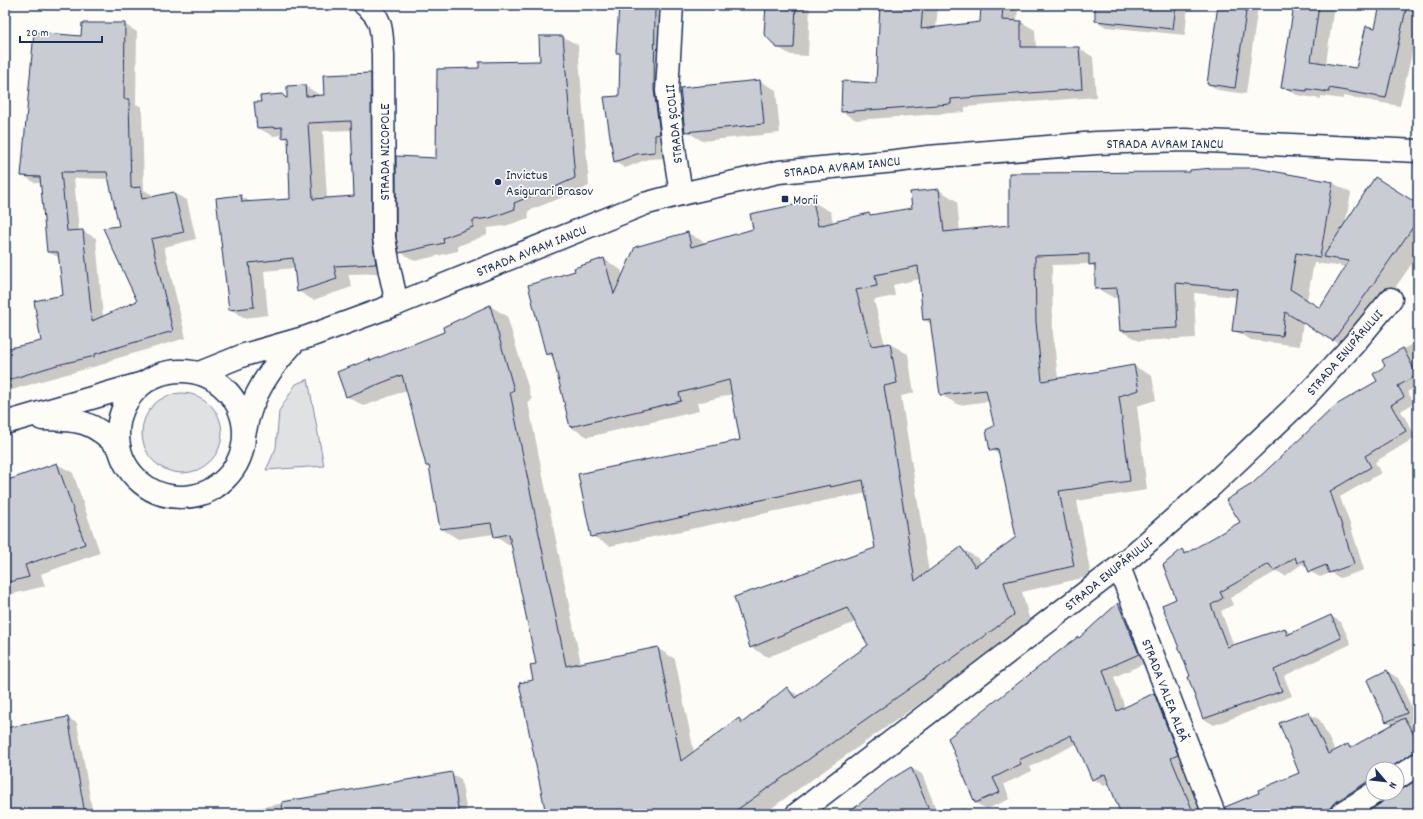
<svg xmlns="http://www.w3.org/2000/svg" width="1423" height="819" font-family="Dekko,sans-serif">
  <rect width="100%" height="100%" fill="#fdfcf7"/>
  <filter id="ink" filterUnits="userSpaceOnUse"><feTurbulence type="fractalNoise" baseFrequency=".025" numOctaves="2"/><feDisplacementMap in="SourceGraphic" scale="8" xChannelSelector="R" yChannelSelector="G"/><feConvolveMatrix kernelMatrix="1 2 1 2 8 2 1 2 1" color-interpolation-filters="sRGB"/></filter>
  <g filter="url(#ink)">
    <g fill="#e0e1e3" stroke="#7e88a0">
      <polygon points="308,379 324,466 266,470 276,448 279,411 296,384"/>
      <circle cx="182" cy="433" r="40"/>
    </g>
    <g fill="#0003" fill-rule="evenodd">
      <polygon points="620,5 671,5 665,158 648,159 625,168 615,162 605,98 620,97 621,54 617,52"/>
      <polygon points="766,5 810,5 808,56 791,55 777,47"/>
      <polygon points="851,5 938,5 936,28 981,23 982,5 1018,5 1017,22 1021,22 1035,30 1036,48 1079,48 1093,57 1096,97 965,107 965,112 856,120 842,112 877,84 880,11 856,8"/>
      <polygon points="1096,5 1188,5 1185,35 1106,27 1095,20"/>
      <polygon points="1219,5 1258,5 1246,94 1218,90 1208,84"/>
      <polygon points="1295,5 1334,5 1326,64 1357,69 1375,29 1381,5 1418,5 1418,26 1400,106 1343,96 1343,99 1321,96 1321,99 1297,95 1283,87"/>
      <path d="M124,24L137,32L136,104L142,107L144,190L153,195V198L174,193L187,200L196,239L164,247L186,338L108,361V363L45,380L5,392V350L42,341L64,296L60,258L48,252L42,183H35L22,175L82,37ZM74,178L109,179L139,302L103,317L96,238L83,231H79Z"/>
      <polygon points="563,37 578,45 589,186 569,196 568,195 528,211 529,218 505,226 487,228 487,235 458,246 458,251 415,261 400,252 437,159 480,69 541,62"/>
      <path d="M370,74L385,82L391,273L348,274L352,287L313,300L298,291L295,268L264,271L268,315L245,318L230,309L241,196L251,202L291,200L289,141L283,137V135L273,136L258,128L262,102L281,95L288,99V87L305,86L320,95V96H325ZM353,130L356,197L327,199L323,131Z"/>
      <polygon points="760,81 776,90 780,133 702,141 686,131"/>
      <path d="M1376,178L1418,204V255L1351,351L1303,322L1300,346L1251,340L1233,330L1237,297L1194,293L1196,338L1139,341L1121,331L1119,298H1114L1096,288V268L1090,264L1052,265L1053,333L1058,379L1134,366L1152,376L1156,400L1137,406L1147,490L1077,501L1091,576L1022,592L1031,625L763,814H547L534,681L537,665L513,547L495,536L494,534L458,539L440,528L430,468L427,466L407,390L364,406L346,396L370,360L372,361L445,333L490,306L507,316L532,400L528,402L581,664L657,648L675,659L694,752L739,719L745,722L787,689L800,696L869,645L856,622L768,657L750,647L876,548L866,493L849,497L847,496L610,546L592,536L742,441L733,394L697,403L699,411L588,437L570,427L554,358L547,354L576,272L604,259L621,270L623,276L688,233L706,243L754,230L813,202L831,212L833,223L869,214L872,216L913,209L912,193L939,190L957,201L960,232L1333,183L1351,193L1345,225ZM1314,263L1338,266V265L1346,268L1321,308L1307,300ZM920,279L924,320L932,324L941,395L959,405L990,401L995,427L991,450L1000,455L1017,537L982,563L979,559L961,548L929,572L901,396L914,393L908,354L890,344L885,345L874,300L895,296L893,285Z"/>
      <polygon points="1418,341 1418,386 1407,392 1414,403 1401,411 1416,437 1375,462 1381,473 1340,497 1350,524 1364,570 1340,578 1331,573 1320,577 1309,571 1308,568 1302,564 1285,576 1277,571 1230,598 1233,605 1221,611 1234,646 1285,629 1293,634 1331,616 1341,622 1351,644 1284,676 1292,696 1214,725 1204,719 1189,678 1191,677 1177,600 1182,550 1188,554 1242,522 1253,484 1378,381 1387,366 1383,360"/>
      <polygon points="57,464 73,473 100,553 41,574 45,586 5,596 5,475 13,480"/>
      <polygon points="1418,512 1418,524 1412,515"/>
      <polygon points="1418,569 1418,581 1413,572"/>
      <polygon points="1118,604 1129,611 1150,661 1114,677 1125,708 1154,694 1165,701 1188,762 1181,764 1202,814 1122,814 1109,783 1104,786 1093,779 1078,743 1030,767 1032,771 1004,784 1010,799 987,809 975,803 1079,639"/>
      <polygon points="1387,671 1398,678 1417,719 1410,723 1416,726 1418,730 1418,764 1397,769 1373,769 1373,793 1343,814 1240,814 1260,793 1300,774 1308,713 1320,720 1335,751 1347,745 1352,747 1393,725 1387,721"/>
      <polygon points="68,718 77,723 93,814 5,814 5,729"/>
      <polygon points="911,768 922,774 938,814 849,814"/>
      <polygon points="452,774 461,779 467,814 221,814"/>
      <polygon points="964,808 974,814 951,814"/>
    </g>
    <g fill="#c9ccd3" stroke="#1b2f5e" fill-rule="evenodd">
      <polygon points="619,5 655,6 654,90 660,134 655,135 655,152 637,154 614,162 604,97 619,96 620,53 616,53"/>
      <polygon points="766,5 796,5 794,48 777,48 764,34"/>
      <polygon points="880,5 923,5 921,29 980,22 981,5 1003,5 1002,20 1021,21 1021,47 1079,47 1082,89 951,99 951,104 841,112 842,81 876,83"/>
      <polygon points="1095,5 1176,5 1173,29 1095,21"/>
      <polygon points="1218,5 1247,5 1235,88 1207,84"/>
      <polygon points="1294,5 1319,5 1311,61 1356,68 1366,26 1375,28 1380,5 1407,5 1386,98 1329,88 1329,92 1307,89 1307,91 1281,88"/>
      <path d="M82,23H125L124,99H129L131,188L140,187L142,199L174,192L184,232L151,239L173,331L95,354V356L57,365L5,381V349L41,341L34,301L63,295L58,252H47L40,177L21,176L34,32L81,36ZM61,172H107L119,226L103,228L137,301L92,321L83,230L67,231Z"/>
      <polygon points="539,36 563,36 575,178 553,188 553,187 514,203 515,209 490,218 473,220 473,227 443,238 444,243 399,253 396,237 396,156 436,158 437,69 479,68 479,62 540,61"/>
      <path d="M371,73L372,238L376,264L334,266L337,279L297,292L293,258L249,263L254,307L229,310L216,198L241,195L242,202L290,199L288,137L282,138V127L273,128V127L257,128L254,102H261L260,96L282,94L286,98H287V86L305,85L306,96L324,95L323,75ZM351,121L354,196L313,199L308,123Z"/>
      <polygon points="760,80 764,124 685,132 680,88"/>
      <path d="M1213,168H1255L1333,182L1320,257L1296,253L1290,289L1320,308L1349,261L1323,257L1375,177L1418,204V220L1333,341L1285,312L1282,336L1232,331L1237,289L1176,283L1178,328L1120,331L1117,288L1095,289V264L1089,265V254L1035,256L1036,322L1042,381L1134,365L1139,390L1119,396L1130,481L1059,491L1074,566L1004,582L1014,615L731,814H546L519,683L533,680L530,665L536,664L509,534L494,537L491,523L440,529L429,466H426L412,411L402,375L346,397L337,372L370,359V361L444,332L443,327L490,305L514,390L510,392L566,666L658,647L681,761L739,718L742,723L787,687L795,698L868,645L847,608L750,648L734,597L875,548L863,480L830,487V485L591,537L578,474L740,440L729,380L679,393L681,401L570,427L552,353L546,355L528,285L575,271L574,268L604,258L614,294L635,247L688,232L691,247L753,229L750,214L813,201L818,226L869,213L870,215L912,208L910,192L939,189L944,232L1009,225V173L1190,172V170ZM918,266L923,320L930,319L940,395L986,390L994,426L986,430L990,451L998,449L1016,537L975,567L961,547L915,581L884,386L897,383L890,343L871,346L856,290L877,286L875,275Z"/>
      <polygon points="1403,348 1417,375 1398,386 1404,397 1391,405 1406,431 1365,456 1371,467 1330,491 1339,517 1354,564 1329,573 1326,565 1309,572 1304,560 1297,563 1295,557 1274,571 1269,564 1220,592 1223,598 1211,605 1227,647 1285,628 1287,635 1331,615 1341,638 1274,670 1282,691 1203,719 1188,677 1190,676 1162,605 1176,599 1163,565 1182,549 1185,554 1240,522 1226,500 1252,484 1336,405 1377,381 1373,374 1385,366 1382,360"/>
      <polygon points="57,463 85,544 25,565 29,577 5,583 5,481"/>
      <polygon points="1118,603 1139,654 1103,670 1117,711 1154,693 1178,755 1171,758 1194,814 1121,814 1105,774 1092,780 1075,740 1073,741 1071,735 1019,760 1021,764 993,778 1000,792 975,803 948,738 1067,645 1078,637 1079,638"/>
      <polygon points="1387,670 1407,713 1386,722 1367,680"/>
      <polygon points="1308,712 1328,754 1348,744 1350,748 1404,718 1418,741 1418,752 1411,754 1389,769 1373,769 1373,781 1367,782 1334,803 1330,808 1329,814 1226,814 1225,807 1259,793 1258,790 1299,773 1279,723"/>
      <polygon points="68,717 85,814 5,814 5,728"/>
      <polygon points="911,767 931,814 847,814 888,781"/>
      <polygon points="452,772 459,814 283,814 282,802"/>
      <polygon points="1418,779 1418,814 1364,814 1381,803 1385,799 1386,793 1397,793 1397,790 1404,788"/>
    </g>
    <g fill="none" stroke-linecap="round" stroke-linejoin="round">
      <defs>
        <g id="minor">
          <path d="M365,5C384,19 381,33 383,54L384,238L390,272L397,304"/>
          <polyline points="672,5 667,91 675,155 681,194"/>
          <polyline points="1119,567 1214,814"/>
          <polyline points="1397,778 1418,764"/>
          <polyline points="797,814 1119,567 1207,490 1305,397 1353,345 1391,299"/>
          <polyline points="1341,814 1374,793"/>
        </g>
        <g id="tertiary">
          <circle cx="181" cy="434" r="63"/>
          <polyline points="199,373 244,355 307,337 397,304 644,204 681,194 779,172 896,161 928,157 1096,143 1185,140 1418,151"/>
          <path d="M42,419C79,420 93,420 119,448"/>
          <polyline points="5,423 143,383"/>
          <path d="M245,431C251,395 271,368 295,341"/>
        </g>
      </defs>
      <use href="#minor" stroke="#1b2f5e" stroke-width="25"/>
      <use href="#tertiary" stroke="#1b2f5e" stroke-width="25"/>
      <use href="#minor" stroke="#fdfcf7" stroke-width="22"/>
      <use href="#tertiary" stroke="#fdfcf7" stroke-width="22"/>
    </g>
  </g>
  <g fill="#1b2f5e" stroke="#fdfcf7" stroke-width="1.5">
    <circle cx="498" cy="182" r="4"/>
    <rect x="781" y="195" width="8" height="8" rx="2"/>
  </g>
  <g text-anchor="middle" stroke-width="3.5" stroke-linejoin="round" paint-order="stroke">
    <g font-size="14" fill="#1b2f5e" stroke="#fdfcf7">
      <text transform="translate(673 124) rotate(-96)" y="5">STRADA ȘCOLII</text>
      <text x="1165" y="148">STRADA AVRAM IANCU</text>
      <text transform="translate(384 152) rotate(-90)" y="5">STRADA NICOPOLE</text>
      <text transform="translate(842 166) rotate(-6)" y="5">STRADA AVRAM IANCU</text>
      <text transform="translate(531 250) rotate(-22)" y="5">STRADA AVRAM IANCU</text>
      <text transform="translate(1344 352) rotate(-49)" y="5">STRADA ENUPĂRULUI</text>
      <text transform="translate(1108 573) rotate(-39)" y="5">STRADA ENUPĂRULUI</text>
      <text transform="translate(1166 690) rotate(69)" y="5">STRADA VALEA ALBĂ</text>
    </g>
    <g font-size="14" fill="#1b2f5e" stroke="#fdfcf7" text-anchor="start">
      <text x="506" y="179">Invictus<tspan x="506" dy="16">Asigurari Brasov</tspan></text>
      <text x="793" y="204">Morii</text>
    </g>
  </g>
  <rect width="1423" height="819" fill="none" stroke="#fdfcf7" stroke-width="20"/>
  <rect x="10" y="10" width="1403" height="799" fill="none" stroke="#1b2f5e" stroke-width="1.5" filter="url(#ink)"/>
  <g transform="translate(1385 781) rotate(118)"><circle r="19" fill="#fdfcf7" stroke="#a3aaba"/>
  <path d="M0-3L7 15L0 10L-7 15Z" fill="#1b2f5e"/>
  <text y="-6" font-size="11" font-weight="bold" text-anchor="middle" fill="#1b2f5e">N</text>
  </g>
  <path d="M20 36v6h82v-6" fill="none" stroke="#1b2f5e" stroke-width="2"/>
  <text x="26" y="36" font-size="12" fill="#1b2f5e" stroke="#fdfcf7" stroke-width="3" paint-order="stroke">20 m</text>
</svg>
